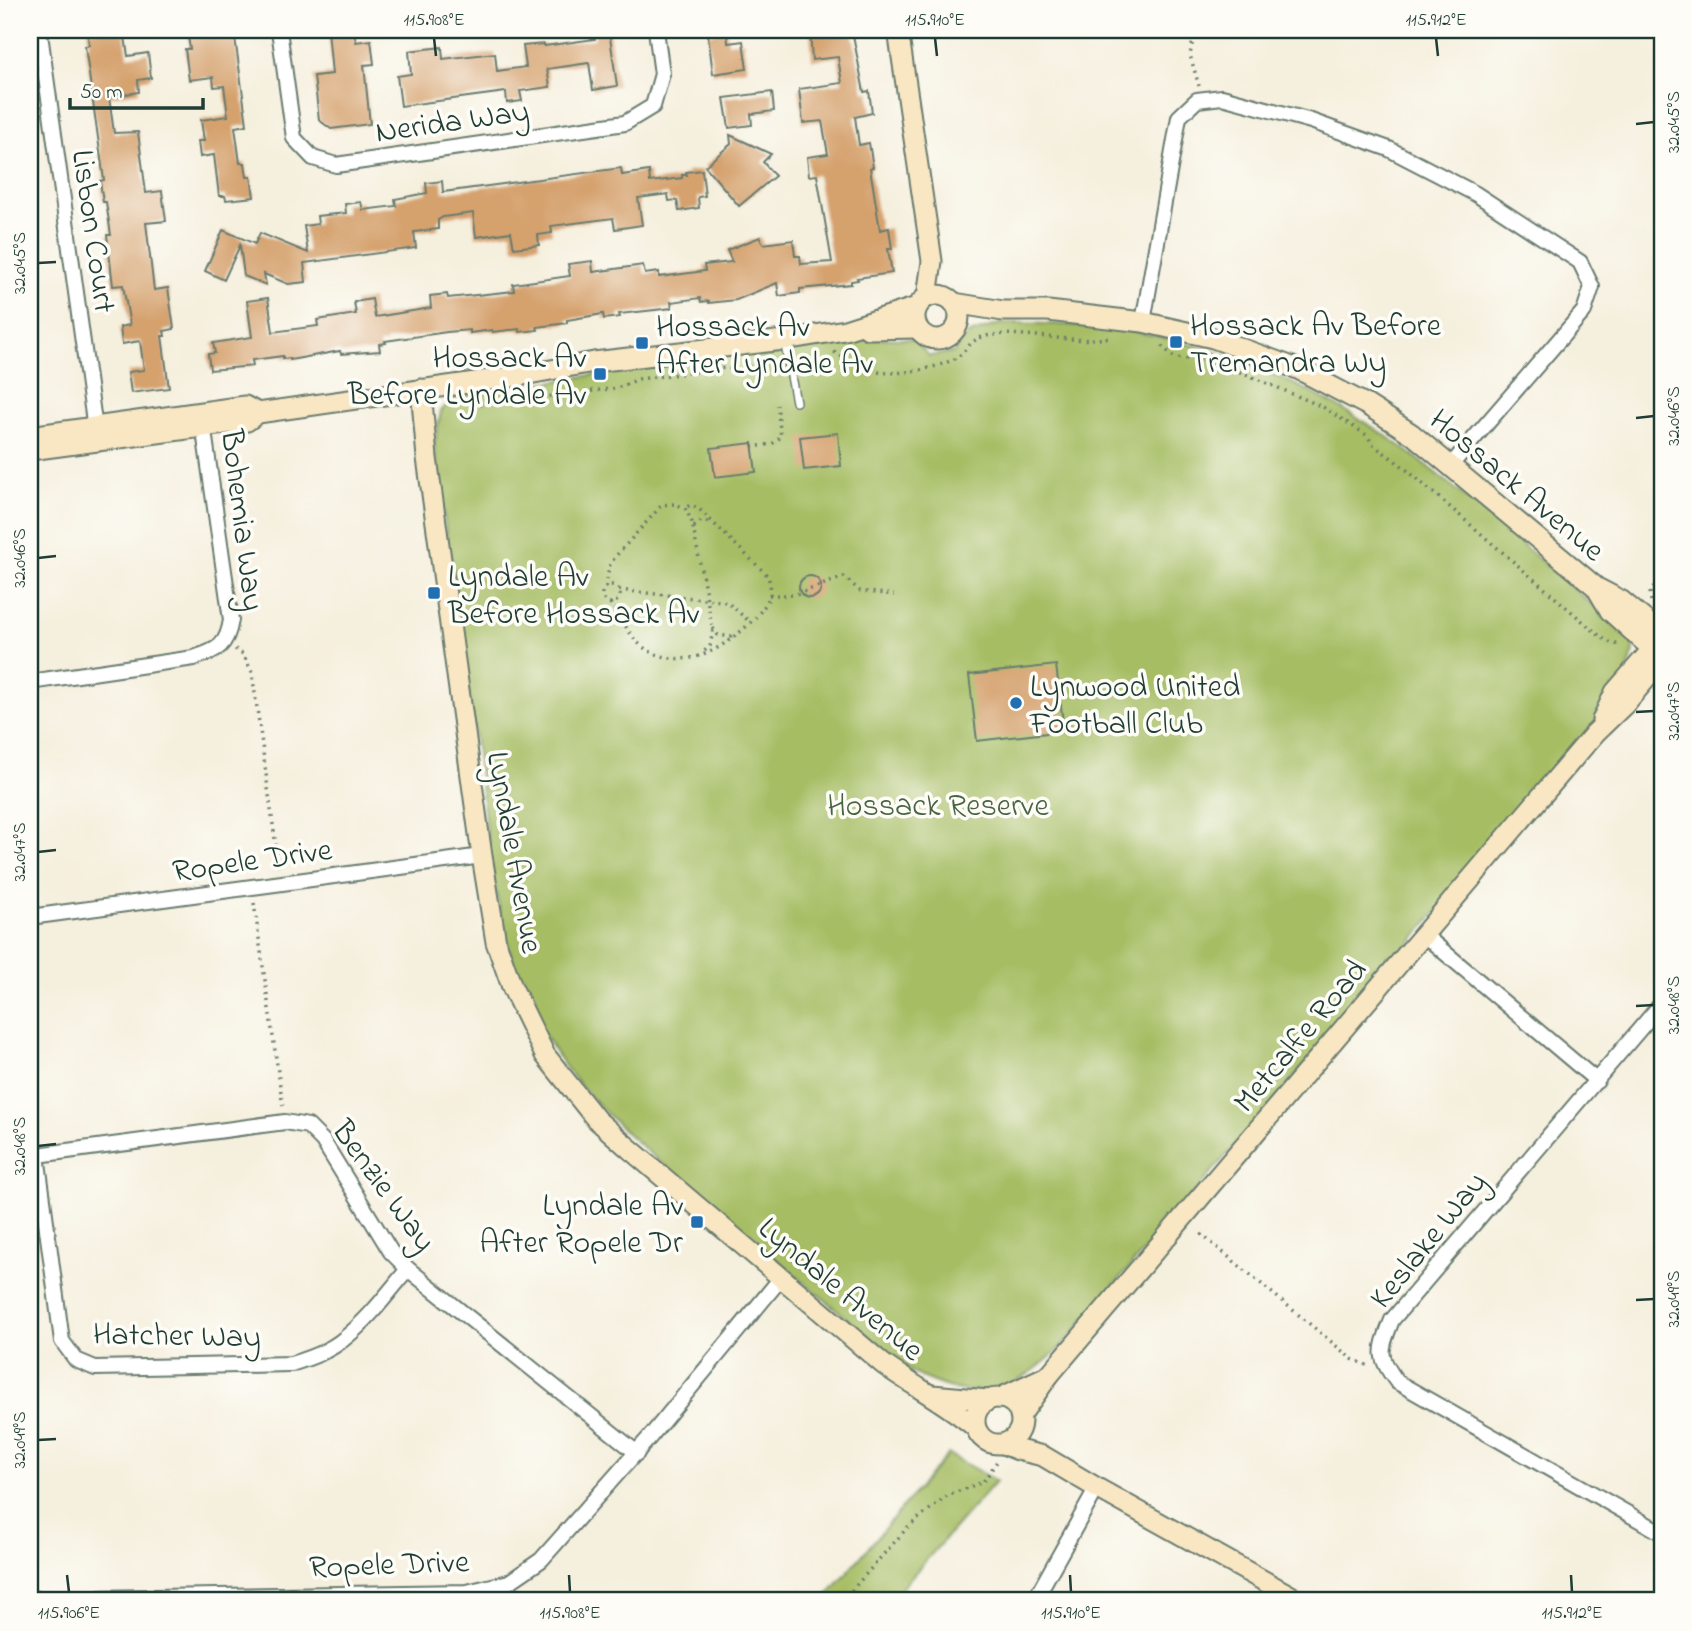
<svg xmlns="http://www.w3.org/2000/svg" width="1692" height="1631" font-family="'Indie Flower',sans-serif">
  <rect width="100%" height="100%" fill="#fdfcf7"/>
  <filter id="ink" filterUnits="userSpaceOnUse"><feTurbulence type="fractalNoise" baseFrequency=".0143" numOctaves="2"/><feDisplacementMap in="SourceGraphic" scale="14" xChannelSelector="R" yChannelSelector="G"/><feConvolveMatrix kernelMatrix="1 2 1 2 8 2 1 2 1" color-interpolation-filters="sRGB"/></filter>
  <filter id="wash" filterUnits="userSpaceOnUse"><feTurbulence type="fractalNoise" baseFrequency=".00686" numOctaves="4" result="noise"/><feDisplacementMap in="SourceGraphic" scale="28" xChannelSelector="R" yChannelSelector="G"/><feGaussianBlur stdDeviation="1.57" result="paint"/><feColorMatrix in="noise" values="0 0 0 0 0 0 0 0 0 0 0 0 0 0 0 0 0 1.4 0 .05"/><feComposite in="paint" operator="in"/></filter>
  <g filter="url(#wash)">
    <rect width="100%" height="100%" fill="#f5efdd"/>
    <g fill="#a6bd63" stroke="#627d4c" stroke-width="2">
      <path d="M1002,323C1049,323 1094,325 1140,333C1234,349 1338,399 1414,456C1480,507 1543,563 1606,616C1614,623 1626,631 1631,640C1642,660 1604,712 1593,731L1059,1349C1007,1397 975,1404 911,1372C846,1318 781,1263 716,1209C664,1165 609,1123 567,1069C494,974 490,845 474,731C461,636 447,541 434,446L441,411L455,397L729,353L863,338L914,339L929,356L954,352L967,335Z"/>
      <polygon points="948,1454 996,1481 890,1601 823,1601"/>
    </g>
    <g id="blocks">
      <g fill="#d5a26e">
        <polygon points="87,30 124,30 128,56 148,53 151,78 138,80 139,92 109,97 114,133 138,132 146,193 162,191 166,221 146,223 154,290 168,288 174,329 164,331 165,336 162,336 169,388 131,393 128,372 144,370 140,341 122,344 120,327 130,325 123,285 113,286 107,235 111,235 106,202 103,202 100,181 104,180 85,46 89,45"/>
        <polygon points="187,30 234,30 247,125 235,127 240,163 245,163 247,177 251,177 254,197 226,200 225,196 219,196 214,155 200,157 198,141 204,141 201,120 228,116 224,86 214,87 213,77 189,80 185,49 190,49"/>
        <polygon points="328,30 354,30 356,42 371,40 374,64 364,65 370,124 331,129 319,120 314,76 332,74"/>
        <polygon points="594,30 609,30 617,86 593,90 589,63 547,69 550,87 520,91 522,101 507,103 506,92 401,106 397,76 411,74 409,51 442,47 443,59 495,53 497,71 526,67 523,46 544,44 544,46 595,39"/>
        <polygon points="810,30 852,30 864,92 869,91 872,113 855,117 859,145 869,143 873,167 870,168 880,230 889,228 892,249 888,249 892,273 857,278 858,280 851,281 851,284 800,289 800,293 779,296 777,283 736,300 709,303 709,301 701,302 700,298 671,302 672,308 619,314 620,317 604,319 603,314 567,320 567,323 537,327 538,330 520,332 519,329 493,332 492,330 470,333 470,330 447,332 385,341 386,343 379,344 380,351 341,354 340,351 290,360 290,358 283,359 283,356 252,360 253,366 210,370 208,354 215,353 213,343 252,337 247,301 268,298 273,332 318,326 317,320 356,314 354,302 372,299 375,317 431,308 430,296 447,294 448,298 514,291 513,284 570,276 568,264 592,261 593,272 643,265 645,274 659,272 659,277 705,271 704,265 732,262 727,250 760,237 763,244 793,240 795,256 800,256 801,264 832,262 817,175 809,176 807,157 828,154 822,121 803,123 799,89 842,83 838,57 812,60"/>
        <polygon points="727,32 728,43 743,41 747,69 713,74 708,34"/>
        <polygon points="772,92 774,111 751,114 752,125 729,128 724,98"/>
        <polygon points="730,135 771,154 763,162 775,176 739,206 705,166 731,144"/>
        <polygon points="621,168 622,175 649,171 650,182 682,178 682,175 687,175 686,172 702,170 705,196 698,197 699,208 679,211 677,200 669,201 668,194 638,198 642,225 615,229 613,218 551,226 552,233 538,235 539,245 514,248 511,232 476,237 473,213 443,217 438,220 438,229 414,232 416,248 304,263 306,282 288,284 264,274 266,285 244,276 240,245 224,280 205,271 223,230 255,244 260,233 308,253 304,226 318,224 317,216 346,213 345,204 361,202 363,210 396,206 395,199 427,193 426,183 442,181 443,192"/>
        <polygon points="838,433 841,466 804,470 800,437"/>
        <polygon points="752,443 756,472 715,477 711,448"/>
        <circle cx="810" cy="587" r="11"/>
        <polygon points="1056,665 1064,731 977,741 969,675"/>
      </g>
    </g>
  </g>
  <g filter="url(#ink)">
    <use href="#blocks" fill-opacity="0" stroke="#6a7b6f" stroke-width="2"/>
    <g fill="none" stroke-linecap="round" stroke-linejoin="round">
      <defs>
        <polyline id="lane" points="784,340 796,402"/>
        <g id="street">
          <polyline points="35,30 41,41 96,436"/>
          <polyline points="279,30 294,138 313,158 336,165 625,123 653,106 662,74 656,30"/>
          <polyline points="1143,322 1179,117 1197,100 1222,97 1311,121 1389,149 1476,194 1580,262 1592,287 1584,311 1451,465"/>
          <path d="M30,682L194,658C218,650 227,646 231,620L202,417"/>
          <polyline points="30,917 482,856"/>
          <polyline points="1424,935 1597,1081"/>
          <path d="M1662,1003L1392,1320C1380,1351 1377,1355 1397,1382L1662,1533"/>
          <path d="M37,1155L62,1341L76,1360L95,1368L291,1364C310,1358 330,1351 345,1338C369,1319 388,1293 408,1269"/>
          <polyline points="30,1156 285,1122 308,1126 323,1141 391,1252 408,1269 637,1453"/>
          <polyline points="30,1599 467,1592 509,1582 541,1560 649,1438 781,1278"/>
          <polyline points="1034,1601 1097,1488"/>
        </g>
        <g id="secondary">
          <polyline points="898,30 932,261 927,297"/>
          <circle cx="937" cy="317" r="22"/>
          <polyline points="954,303 1003,311 1048,311 1143,322 1213,338 1298,369 1367,405 1412,434 1597,588 1622,601 1662,634"/>
          <polyline points="868,329 917,328"/>
          <path d="M421,389L427,458L482,856L496,942L512,987L545,1055L596,1119L624,1144L883,1364C913,1386 947,1403 975,1427"/>
          <polyline points="30,436 245,406 258,413"/>
          <polyline points="30,450 247,421 258,413 518,376 594,362 784,340 845,330 917,307"/>
          <polyline points="1597,589 1610,611 1660,656"/>
          <polyline points="1602,720 1615,692 1662,638"/>
          <polyline points="932,1395 988,1400"/>
          <polyline points="1000,1398 1049,1375"/>
          <circle cx="998" cy="1421" r="23"/>
          <polyline points="1020,1416 1049,1375 1595,733 1624,705 1662,660"/>
          <polyline points="1003,1444 1018,1450 1043,1456 1097,1488 1300,1601"/>
        </g>
      </defs>
      <use href="#lane" stroke="#6a7b6f" stroke-width="10"/>
      <use href="#street" stroke="#6a7b6f" stroke-width="18"/>
      <use href="#secondary" stroke="#6a7b6f" stroke-width="23"/>
      <g stroke="#6a7b6f" stroke-width="3.5" stroke-dasharray="2 5" stroke-linecap="butt">
        <polyline points="1195,30 1190,55 1199,86"/>
        <polyline points="1162,346 1175,358 1203,360 1243,373 1323,407 1368,436 1372,444 1401,465 1601,637 1613,644 1618,644"/>
        <path d="M834,352C843,356 852,364 862,368C887,378 929,371 952,360C970,352 966,338 992,335C1031,331 1073,345 1111,337"/>
        <polyline points="480,405 617,388 639,379 725,368 741,370 754,362"/>
        <polyline points="752,447 772,444 781,437 777,405"/>
        <polyline points="694,527 701,521 711,523"/>
        <circle cx="611" cy="594" r="9"/>
        <polyline points="606,587 609,567 615,557 662,505 675,504 685,508 692,522 713,631 710,646 701,654"/>
        <polyline points="619,590 722,601 728,603 750,622"/>
        <polyline points="769,595 794,595 844,577 860,591 894,595"/>
        <polyline points="1651,601 1650,591 1662,576"/>
        <path d="M610,603C624,619 630,642 651,652C667,659 683,661 699,656C723,649 758,621 769,598C772,591 770,583 768,576L698,508L690,505L685,508"/>
        <polyline points="713,628 718,635 733,637"/>
        <polyline points="235,649 243,654 252,672 279,868"/>
        <polyline points="254,903 283,1107"/>
        <polyline points="1201,1234 1352,1359 1371,1367"/>
        <polyline points="842,1601 908,1527 948,1495 983,1482 998,1460"/>
      </g>
      <use href="#lane" stroke="#fff" stroke-width="7"/>
      <use href="#street" stroke="#fff" stroke-width="14"/>
      <use href="#secondary" stroke="#f9e7c3" stroke-width="19"/>
    </g>
  </g>
  <path fill="none" stroke="#1f3d34" stroke-width="2.5" d="M434,38L436,56M935,38L937,56M1436,38L1438,56M1636,124L1654,122M38,263L56,262M1636,418L1654,416M38,558L56,556M1636,712L1654,711M38,852L56,850M1636,1006L1654,1005M38,1146L56,1144M1636,1300L1654,1299M38,1440L56,1439M67,1575L69,1592M569,1575L570,1592M1070,1575L1071,1592M1571,1575L1572,1592"/>
  <g fill="#1f6fb2" stroke="#fdfcf7" stroke-width="2.5">
    <rect x="1169" y="335" width="14" height="14" rx="3.5"/>
    <rect x="635" y="336" width="14" height="14" rx="3.5"/>
    <rect x="593" y="367" width="14" height="14" rx="3.5"/>
    <rect x="427" y="586" width="14" height="14" rx="3.5"/>
    <circle cx="1016" cy="703" r="7"/>
    <rect x="690" y="1215" width="14" height="14" rx="3.5"/>
  </g>
  <g text-anchor="middle" stroke-width="7" stroke-linejoin="round" paint-order="stroke">
    <g font-size="32" fill="#1f3d34" stroke="#fdfcf7">
      <text transform="translate(452 120) rotate(-8)" y="11">Nerida Way</text>
      <text transform="translate(95 231) rotate(82)" y="11">Lisbon Court</text>
      <text transform="translate(1518 484) rotate(40)" y="11">Hossack Avenue</text>
      <text transform="translate(244 520) rotate(83)" y="11">Bohemia Way</text>
      <text transform="translate(516 852) rotate(80)" y="11">Lyndale Avenue</text>
      <text transform="translate(252 859) rotate(-8)" y="11">Ropele Drive</text>
      <text transform="translate(1299 1035) rotate(-50)" y="11">Metcalfe Road</text>
      <text transform="translate(385 1185) rotate(54)" y="11">Benzie Way</text>
      <text transform="translate(1427 1239) rotate(-51)" y="11">Keslake Way</text>
      <text transform="translate(842 1288) rotate(40)" y="11">Lyndale Avenue</text>
      <text transform="translate(177 1334) rotate(1)" y="11">Hatcher Way</text>
      <text transform="translate(389 1563) rotate(-2)" y="11">Ropele Drive</text>
    </g>
    <g font-size="32" fill="#1f3d34" stroke="#fdfcf7" text-anchor="start">
      <text x="1190" y="335">Hossack Av Before<tspan x="1190" dy="37">Tremandra Wy</tspan></text>
      <text x="656" y="336">Hossack Av<tspan x="656" dy="37">After Lyndale Av</tspan></text>
      <text x="586" y="367" text-anchor="end">Hossack Av<tspan x="586" dy="37">Before Lyndale Av</tspan></text>
      <text x="448" y="586">Lyndale Av<tspan x="448" dy="37">Before Hossack Av</tspan></text>
      <text x="1030" y="696">Lynwood United<tspan x="1030" dy="37">Football Club</tspan></text>
      <text x="683" y="1215" text-anchor="end">Lyndale Av<tspan x="683" dy="37">After Ropele Dr</tspan></text>
    </g>
    <g font-size="32" fill="#486342" stroke="#fdfcf7">
      <text x="938" y="815">Hossack Reserve</text>
    </g>
  </g>
  <rect width="1692" height="1631" fill="none" stroke="#fdfcf7" stroke-width="77"/>
  <path d="M70 98v10h133v-10" fill="none" stroke="#1f3d34" stroke-width="3.5"/>
  <text x="80" y="98" font-size="21" fill="#1f3d34" stroke="#fdfcf7" stroke-width="5" paint-order="stroke">50 m</text>
  <rect x="38" y="38" width="1616" height="1554" fill="none" stroke="#1f3d34" stroke-width="2.5"/>
  <g font-size="18" text-anchor="middle" fill="#1f3d34">
    <text x="434" y="25">115.908°E</text>
    <text x="935" y="25">115.910°E</text>
    <text x="1436" y="25">115.912°E</text>
    <text transform="translate(1673 122) rotate(-90)" y="6">32.045°S</text>
    <text transform="translate(19 263) rotate(-90)" y="6">32.045°S</text>
    <text transform="translate(1673 416) rotate(-90)" y="6">32.046°S</text>
    <text transform="translate(19 558) rotate(-90)" y="6">32.046°S</text>
    <text transform="translate(1673 711) rotate(-90)" y="6">32.047°S</text>
    <text transform="translate(19 852) rotate(-90)" y="6">32.047°S</text>
    <text transform="translate(1673 1005) rotate(-90)" y="6">32.048°S</text>
    <text transform="translate(19 1146) rotate(-90)" y="6">32.048°S</text>
    <text transform="translate(1673 1299) rotate(-90)" y="6">32.049°S</text>
    <text transform="translate(19 1440) rotate(-90)" y="6">32.049°S</text>
    <text x="69" y="1618">115.906°E</text>
    <text x="570" y="1618">115.908°E</text>
    <text x="1071" y="1618">115.910°E</text>
    <text x="1572" y="1618">115.912°E</text>
  </g>
</svg>
